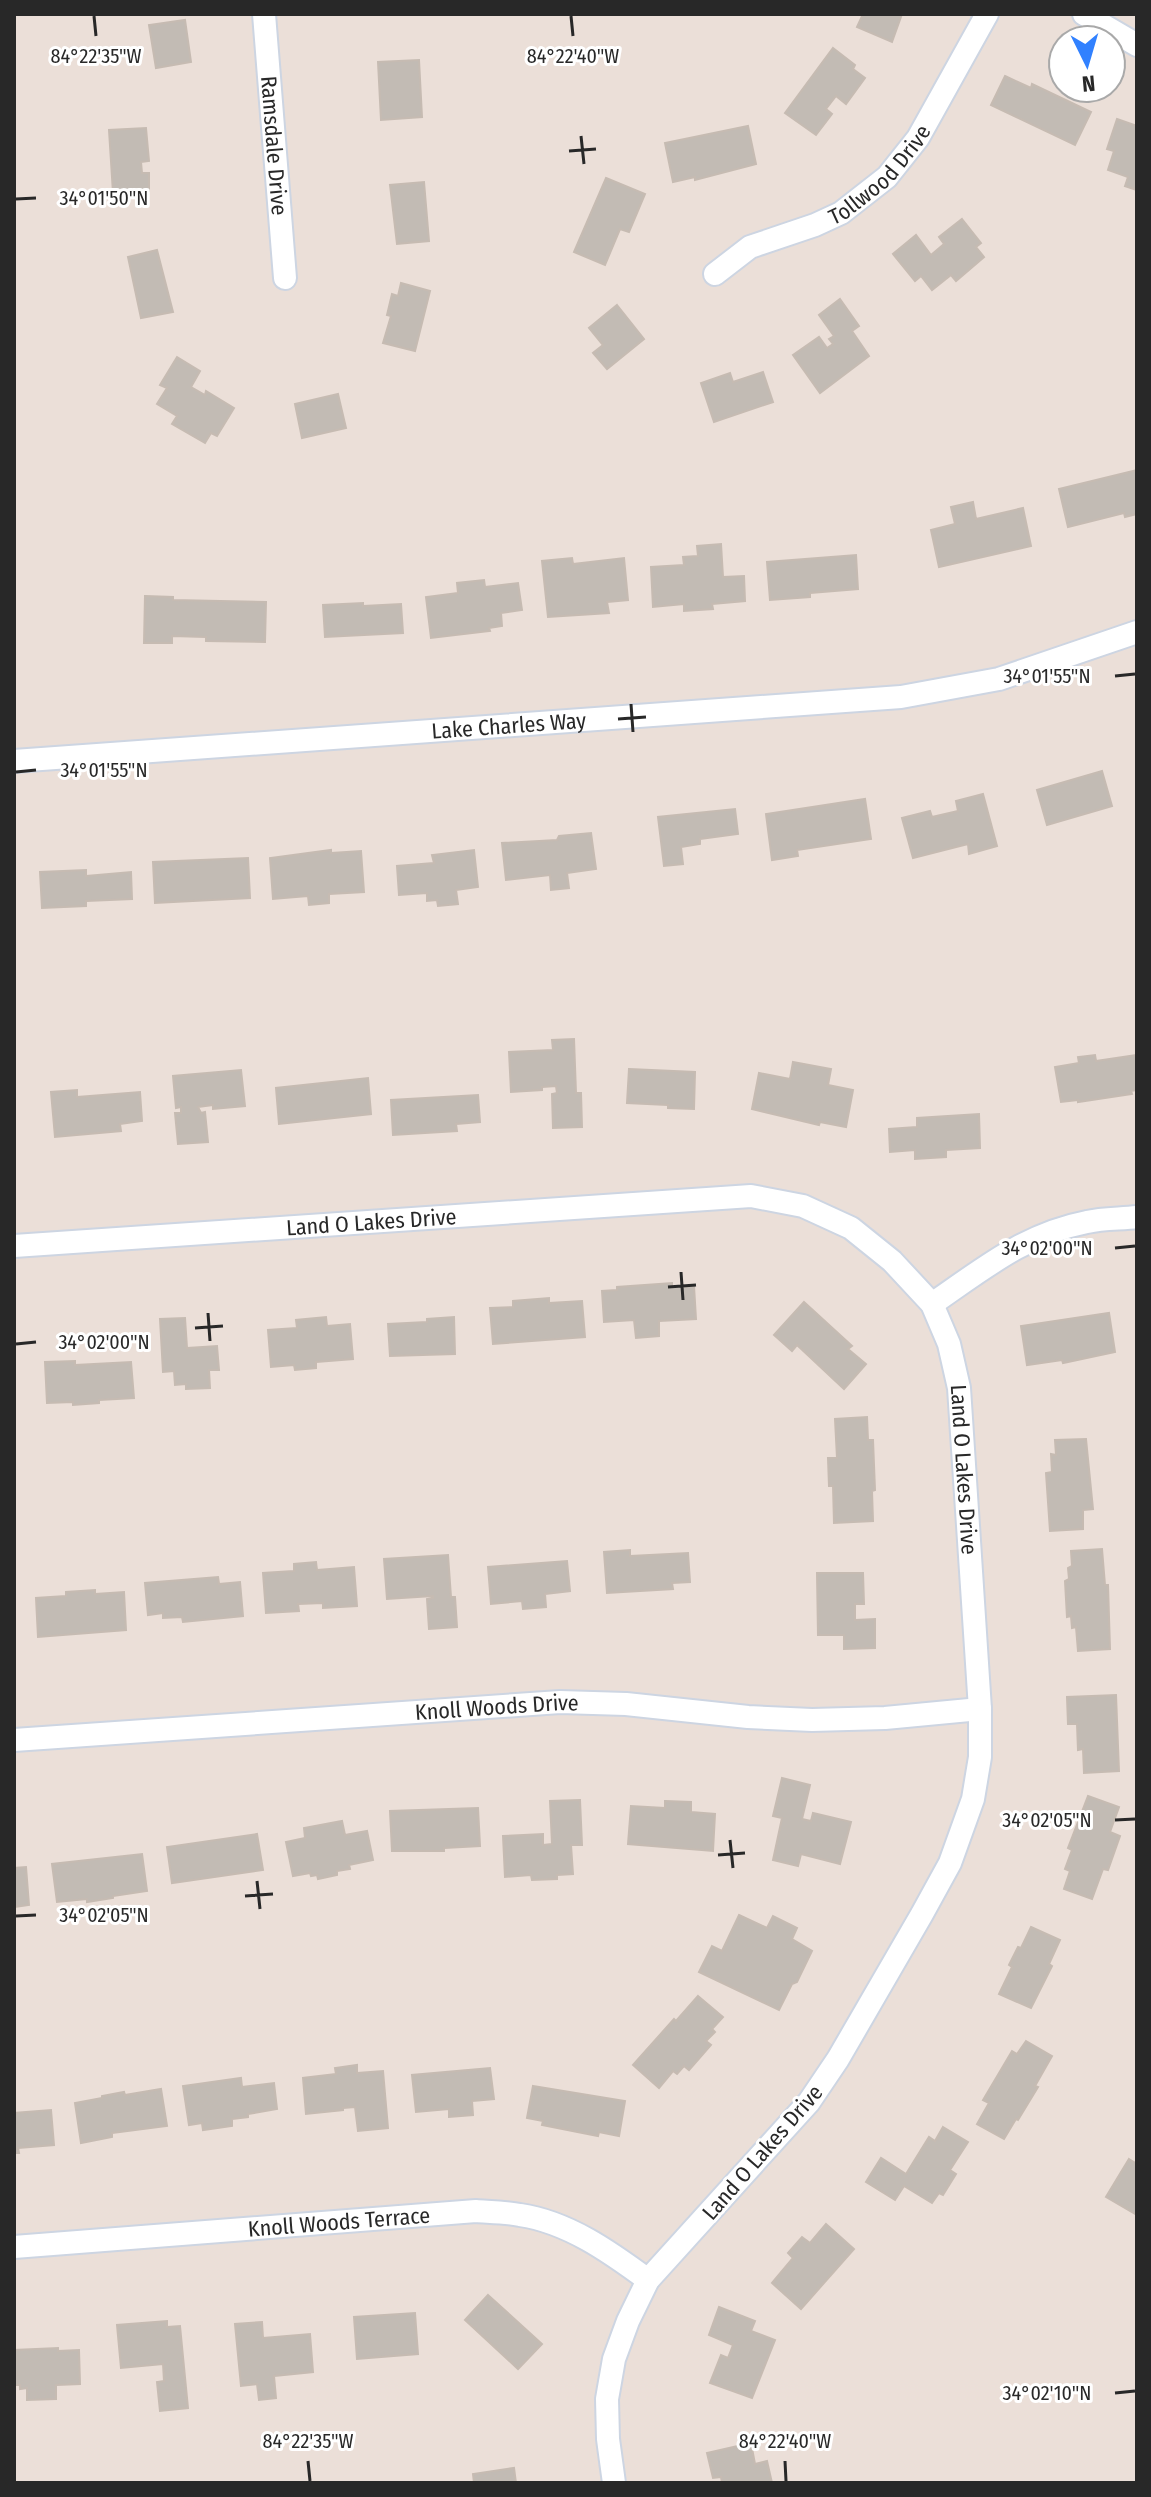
<svg xmlns="http://www.w3.org/2000/svg" width="1151" height="2497" font-family="'Fira Sans Condensed',sans-serif">
  <rect width="100%" height="100%" fill="#ebdfd8"/>
  <g fill="#c2bbb4" stroke="#c6bbb2" stroke-width="2">
    <polygon points="863,14 902,14 892,42 857,27"/>
    <polygon points="185,20 191,62 156,68 149,25"/>
    <polygon points="833,48 855,65 853,69 865,78 846,104 836,96 826,109 832,114 816,135 785,113"/>
    <polygon points="419,60 422,117 381,120 378,62"/>
    <polygon points="1005,76 1031,88 1032,84 1091,112 1075,145 991,105"/>
    <polygon points="1117,119 1137,126 1137,190 1125,186 1128,177 1108,170 1114,151 1107,149"/>
    <polygon points="748,126 756,164 695,180 695,177 673,182 665,143"/>
    <polygon points="146,128 149,161 141,162 142,173 149,173 149,191 113,193 109,130"/>
    <polygon points="606,178 645,194 629,232 620,229 605,265 574,252"/>
    <polygon points="424,182 429,241 397,244 390,185"/>
    <polygon points="962,219 981,243 976,247 984,257 956,281 951,275 932,290 921,276 915,281 893,254 916,235 931,255 944,244 939,237"/>
    <polygon points="157,250 173,312 141,318 128,257"/>
    <polygon points="401,283 430,291 415,351 383,343 391,316 387,315 392,294 398,296"/>
    <polygon points="840,299 859,326 852,331 869,356 820,393 793,355 819,337 827,348 833,344 829,339 834,336 819,315"/>
    <polygon points="617,305 644,339 607,369 593,353 603,345 589,328"/>
    <polygon points="177,357 200,371 191,387 205,395 206,391 234,408 217,436 211,433 205,443 172,424 177,416 157,404 167,388 160,385"/>
    <polygon points="763,372 773,402 714,422 701,383 730,373 733,382"/>
    <polygon points="338,394 346,428 302,438 295,404"/>
    <polygon points="1137,470 1137,514 1125,517 1124,513 1068,527 1059,489"/>
    <polygon points="973,502 976,519 1023,508 1031,546 939,567 931,530 955,524 951,507"/>
    <polygon points="721,544 723,577 744,576 745,601 712,604 713,609 684,611 684,604 653,607 651,567 684,565 683,557 698,556 697,546"/>
    <polygon points="856,555 858,589 810,593 810,597 770,600 767,562"/>
    <polygon points="572,558 573,564 624,558 628,600 607,602 609,613 548,617 542,561"/>
    <polygon points="484,580 485,587 518,583 522,610 501,613 502,626 489,628 490,631 431,638 426,597 458,593 457,583"/>
    <polygon points="145,596 173,597 173,600 266,602 265,642 206,641 206,637 172,636 172,643 144,643"/>
    <polygon points="363,603 363,606 401,604 403,633 325,637 323,605"/>
    <polygon points="1102,771 1112,806 1047,825 1037,790"/>
    <polygon points="983,794 997,846 969,854 968,844 913,858 902,818 930,811 932,817 958,811 956,801"/>
    <polygon points="865,799 871,839 797,850 798,856 772,860 766,814"/>
    <polygon points="735,809 738,834 700,839 700,844 681,847 683,864 664,866 658,817"/>
    <polygon points="591,833 596,869 567,873 569,888 551,890 550,875 506,880 502,843 557,840 559,836"/>
    <polygon points="331,850 331,853 361,851 364,892 329,894 329,903 309,905 308,896 273,899 270,858"/>
    <polygon points="474,850 478,887 456,890 458,904 438,906 437,900 427,901 427,893 399,895 397,866 434,863 432,855"/>
    <polygon points="248,858 250,898 155,903 153,862"/>
    <polygon points="86,870 86,876 131,872 132,899 86,901 86,906 42,908 40,872"/>
    <polygon points="574,1039 576,1093 581,1093 582,1127 553,1128 552,1094 557,1093 556,1086 542,1087 542,1090 511,1092 509,1052 553,1050 552,1040"/>
    <polygon points="1095,1055 1096,1061 1137,1055 1137,1090 1131,1091 1132,1094 1078,1102 1078,1100 1061,1102 1055,1067 1079,1063 1078,1057"/>
    <polygon points="793,1062 831,1069 828,1085 853,1090 846,1127 820,1122 819,1125 752,1109 759,1073 790,1079"/>
    <polygon points="629,1069 695,1072 694,1109 668,1108 668,1105 627,1103"/>
    <polygon points="241,1070 245,1106 213,1109 213,1105 198,1107 201,1113 205,1112 208,1142 178,1144 175,1113 181,1113 181,1107 176,1108 173,1076"/>
    <polygon points="368,1078 371,1114 279,1124 276,1088"/>
    <polygon points="77,1090 77,1097 140,1092 142,1121 120,1124 121,1131 55,1137 51,1092"/>
    <polygon points="478,1095 480,1122 456,1124 457,1131 393,1135 391,1100"/>
    <polygon points="979,1114 980,1148 946,1150 946,1157 915,1159 915,1150 890,1152 889,1129 917,1127 917,1118"/>
    <polygon points="672,1283 672,1287 694,1286 696,1319 659,1321 659,1336 636,1338 634,1320 604,1322 602,1291 617,1290 617,1287"/>
    <polygon points="549,1298 549,1303 582,1301 585,1337 493,1344 490,1308 513,1307 513,1301"/>
    <polygon points="804,1302 852,1346 848,1349 866,1364 844,1389 797,1345 792,1351 774,1335"/>
    <polygon points="1109,1313 1115,1352 1063,1363 1062,1360 1027,1365 1021,1326"/>
    <polygon points="326,1317 327,1326 350,1324 353,1359 316,1362 316,1368 295,1370 294,1365 271,1367 268,1330 297,1328 296,1320"/>
    <polygon points="454,1317 455,1354 390,1356 388,1324 427,1322 427,1319"/>
    <polygon points="185,1318 187,1348 217,1346 219,1370 209,1370 210,1388 186,1389 186,1384 175,1385 174,1371 163,1372 160,1319"/>
    <polygon points="75,1361 75,1365 131,1362 134,1398 99,1400 99,1403 73,1405 73,1402 47,1403 45,1362"/>
    <polygon points="867,1417 868,1440 873,1440 875,1490 872,1491 873,1521 834,1523 833,1486 829,1486 828,1458 837,1458 835,1419"/>
    <polygon points="1086,1439 1093,1509 1083,1510 1083,1529 1050,1531 1046,1473 1052,1472 1051,1454 1056,1455 1055,1440"/>
    <polygon points="1102,1549 1105,1585 1108,1585 1110,1649 1078,1651 1076,1627 1072,1628 1071,1616 1067,1617 1065,1581 1069,1579 1068,1568 1072,1566 1071,1551"/>
    <polygon points="630,1550 630,1556 688,1553 690,1582 672,1583 673,1589 607,1593 604,1552"/>
    <polygon points="448,1555 451,1597 455,1597 457,1627 429,1629 427,1599 433,1598 433,1596 387,1599 384,1559"/>
    <polygon points="567,1561 570,1591 545,1594 546,1607 523,1609 522,1601 491,1604 488,1567"/>
    <polygon points="316,1562 317,1570 354,1567 357,1606 323,1608 323,1603 298,1604 299,1611 266,1613 263,1573 294,1571 294,1564"/>
    <polygon points="817,1573 863,1573 864,1604 855,1604 855,1620 875,1619 875,1648 844,1649 844,1635 818,1635"/>
    <polygon points="218,1577 219,1584 240,1582 243,1616 183,1622 182,1617 163,1618 163,1613 148,1615 145,1583"/>
    <polygon points="95,1590 95,1594 124,1592 126,1630 38,1637 36,1598 66,1596 66,1592"/>
    <polygon points="1116,1695 1119,1771 1084,1773 1083,1749 1078,1750 1077,1724 1068,1724 1067,1697"/>
    <polygon points="782,1778 810,1785 802,1819 811,1821 813,1813 851,1822 840,1864 801,1854 798,1866 773,1860 782,1818 773,1816"/>
    <polygon points="1088,1796 1119,1807 1110,1832 1120,1836 1108,1870 1103,1869 1092,1899 1064,1889 1070,1871 1065,1869 1072,1850 1068,1848"/>
    <polygon points="580,1800 582,1845 571,1845 573,1874 557,1875 557,1879 532,1880 531,1875 505,1877 503,1836 543,1834 543,1845 552,1844 550,1801"/>
    <polygon points="665,1801 691,1802 691,1812 715,1814 713,1851 628,1844 631,1806 665,1808"/>
    <polygon points="478,1808 480,1846 444,1848 444,1851 392,1851 390,1811"/>
    <polygon points="342,1821 345,1835 367,1831 373,1860 349,1865 350,1869 337,1871 337,1875 318,1879 317,1875 311,1876 310,1873 293,1876 286,1842 305,1838 304,1828"/>
    <polygon points="257,1834 263,1870 172,1883 167,1847"/>
    <polygon points="142,1854 147,1891 113,1896 113,1898 87,1902 87,1899 57,1902 52,1864"/>
    <polygon points="26,1867 29,1905 14,1907 14,1868"/>
    <polygon points="739,1915 767,1928 773,1916 797,1928 792,1939 812,1951 797,1982 792,1984 779,2010 699,1972 712,1946 722,1951"/>
    <polygon points="1031,1927 1060,1940 1049,1964 1052,1966 1031,2008 999,1994 1012,1967 1009,1965 1018,1947 1021,1948"/>
    <polygon points="698,1996 723,2017 712,2029 715,2032 706,2041 711,2045 689,2070 684,2066 677,2074 673,2071 659,2088 633,2065 674,2019 676,2021"/>
    <polygon points="1026,2041 1052,2056 1035,2086 1038,2087 1018,2120 1016,2119 1004,2139 977,2124 989,2103 983,2100 1012,2051 1017,2054"/>
    <polygon points="357,2065 357,2073 383,2071 388,2128 358,2131 355,2107 343,2108 343,2110 306,2114 303,2078 336,2074 335,2068"/>
    <polygon points="490,2068 494,2099 472,2101 473,2115 449,2117 449,2109 416,2112 412,2075"/>
    <polygon points="241,2078 242,2087 274,2083 277,2109 248,2114 248,2117 232,2119 232,2126 203,2130 202,2123 189,2125 183,2086"/>
    <polygon points="533,2086 625,2101 619,2136 599,2132 598,2136 542,2125 543,2121 527,2118"/>
    <polygon points="161,2089 167,2126 112,2133 112,2137 81,2143 75,2103 102,2098 102,2096 124,2092 125,2095"/>
    <polygon points="51,2110 54,2145 18,2148 19,2153 14,2153 14,2113"/>
    <polygon points="943,2127 968,2142 950,2170 956,2174 943,2195 939,2193 932,2203 904,2186 895,2200 866,2182 881,2158 906,2174 929,2137 935,2141"/>
    <polygon points="1129,2159 1137,2164 1137,2215 1106,2197"/>
    <polygon points="826,2224 854,2249 801,2309 772,2283 793,2258 788,2253 802,2237 810,2243"/>
    <polygon points="488,2295 542,2344 518,2369 465,2320"/>
    <polygon points="719,2307 755,2321 751,2331 775,2340 752,2398 710,2383 721,2355 728,2358 733,2345 709,2335"/>
    <polygon points="415,2313 418,2354 357,2359 354,2317"/>
    <polygon points="167,2321 167,2327 180,2326 188,2408 160,2411 157,2382 164,2381 163,2364 121,2368 117,2325"/>
    <polygon points="262,2322 263,2338 310,2334 313,2372 274,2376 276,2398 259,2400 257,2384 241,2386 235,2324"/>
    <polygon points="58,2348 58,2351 79,2350 80,2384 56,2385 56,2399 27,2400 27,2388 20,2389 20,2385 14,2385 14,2350"/>
    <polygon points="751,2443 755,2464 767,2461 772,2483 722,2483 721,2477 713,2478 707,2453"/>
    <polygon points="514,2468 516,2483 474,2483 473,2474"/>
  </g>
  <g fill="none" stroke-linecap="round" stroke-linejoin="round">
    <defs>
      <g id="street">
        <path id="s1" d="M264,14L285,278"/>
        <polyline points="1084,14 1137,45"/>
        <path id="s2" d="M715,274L750,247L815,225L841,213L887,177L918,138L987,14"/>
        <path id="s3" d="M14,761L901,697L999,679L1137,632"/>
        <path id="s4" d="M14,1246L751,1196L803,1206L851,1228L892,1261L932,1304L949,1344L959,1388L980,1709V1757L973,1799L950,1863L922,1914L838,2059L809,2102L648,2280L628,2321L614,2359L607,2399L608,2439L614,2483"/>
        <path d="M932,1304C983,1269 1025,1234 1087,1222C1103,1218 1121,1219 1137,1217"/>
        <path id="s5" d="M14,1740L560,1702L626,1704L748,1717L812,1720L885,1718L980,1709"/>
        <path id="s6" d="M14,2247L476,2211C490,2212 505,2212 520,2215C568,2222 610,2252 648,2280"/>
      </g>
    </defs>
    <use href="#street" stroke="#cdd5e2" stroke-width="26"/>
    <use href="#street" stroke="#fff" stroke-width="22"/>
  </g>
  <path fill="none" stroke="#282828" stroke-width="3" d="M94,16L96,36M571,16L573,36M581,136L584,164M569,151L596,149M16,199L36,198M1115,676L1135,674M631,704L633,732M618,719L646,717M16,772L36,770M1115,1248L1135,1246M681,1272L683,1300M668,1287L696,1285M208,1313L210,1341M195,1328L223,1326M16,1344L36,1342M1115,1820L1135,1819M730,1840L733,1868M718,1855L745,1853M257,1881L260,1909M245,1896L273,1894M16,1916L36,1915M1115,2393L1135,2391M308,2461L310,2481M785,2461L786,2481"/>
  <g text-anchor="middle" stroke-width="6" stroke-linejoin="round" paint-order="stroke">
    <g font-size="22" fill="#282828" stroke="#fff">
      <text dy="8" stroke="none"><textPath href="#s1" startOffset="132">Ramsdale Drive</textPath></text>
      <text dy="8" stroke="none"><textPath href="#s2" startOffset="196">Tollwood Drive</textPath></text>
      <text dy="8" stroke="none"><textPath href="#s3" startOffset="496">Lake Charles Way</textPath></text>
      <text dy="8" stroke="none"><textPath href="#s4" startOffset="358">Land O Lakes Drive</textPath></text>
      <text dy="8" stroke="none"><textPath href="#s4" startOffset="1126">Land O Lakes Drive</textPath></text>
      <text dy="8" stroke="none"><textPath href="#s5" startOffset="484">Knoll Woods Drive</textPath></text>
      <text transform="translate(762 2152) rotate(-49)" y="8">Land O Lakes Drive</text>
      <text dy="8" stroke="none"><textPath href="#s6" startOffset="326">Knoll Woods Terrace</textPath></text>
    </g>
  </g>
  <g font-size="20" text-anchor="middle" fill="#282828" stroke="#fff" stroke-width="6" stroke-linejoin="round" paint-order="stroke">
    <text x="96" y="63">84°22'35"W</text>
    <text x="573" y="63">84°22'40"W</text>
    <text x="104" y="205">34°01'50"N</text>
    <text x="1047" y="683">34°01'55"N</text>
    <text x="104" y="777">34°01'55"N</text>
    <text x="1047" y="1255">34°02'00"N</text>
    <text x="104" y="1349">34°02'00"N</text>
    <text x="1047" y="1827">34°02'05"N</text>
    <text x="104" y="1922">34°02'05"N</text>
    <text x="1047" y="2400">34°02'10"N</text>
    <text x="308" y="2448">84°22'35"W</text>
    <text x="785" y="2448">84°22'40"W</text>
  </g>
  <rect width="1151" height="2497" fill="none" stroke="#282828" stroke-width="32"/>
  <g transform="translate(1087 64) rotate(175)"><circle r="38" fill="#ffffff" stroke="#a9a9a9" stroke-width="2"/>
  <path d="M0-6L14 30L0 20L-14 30Z" fill="#3181ff"/>
  <text y="-12" font-size="22" font-weight="bold" text-anchor="middle" fill="#282828">N</text>
  </g>
</svg>
